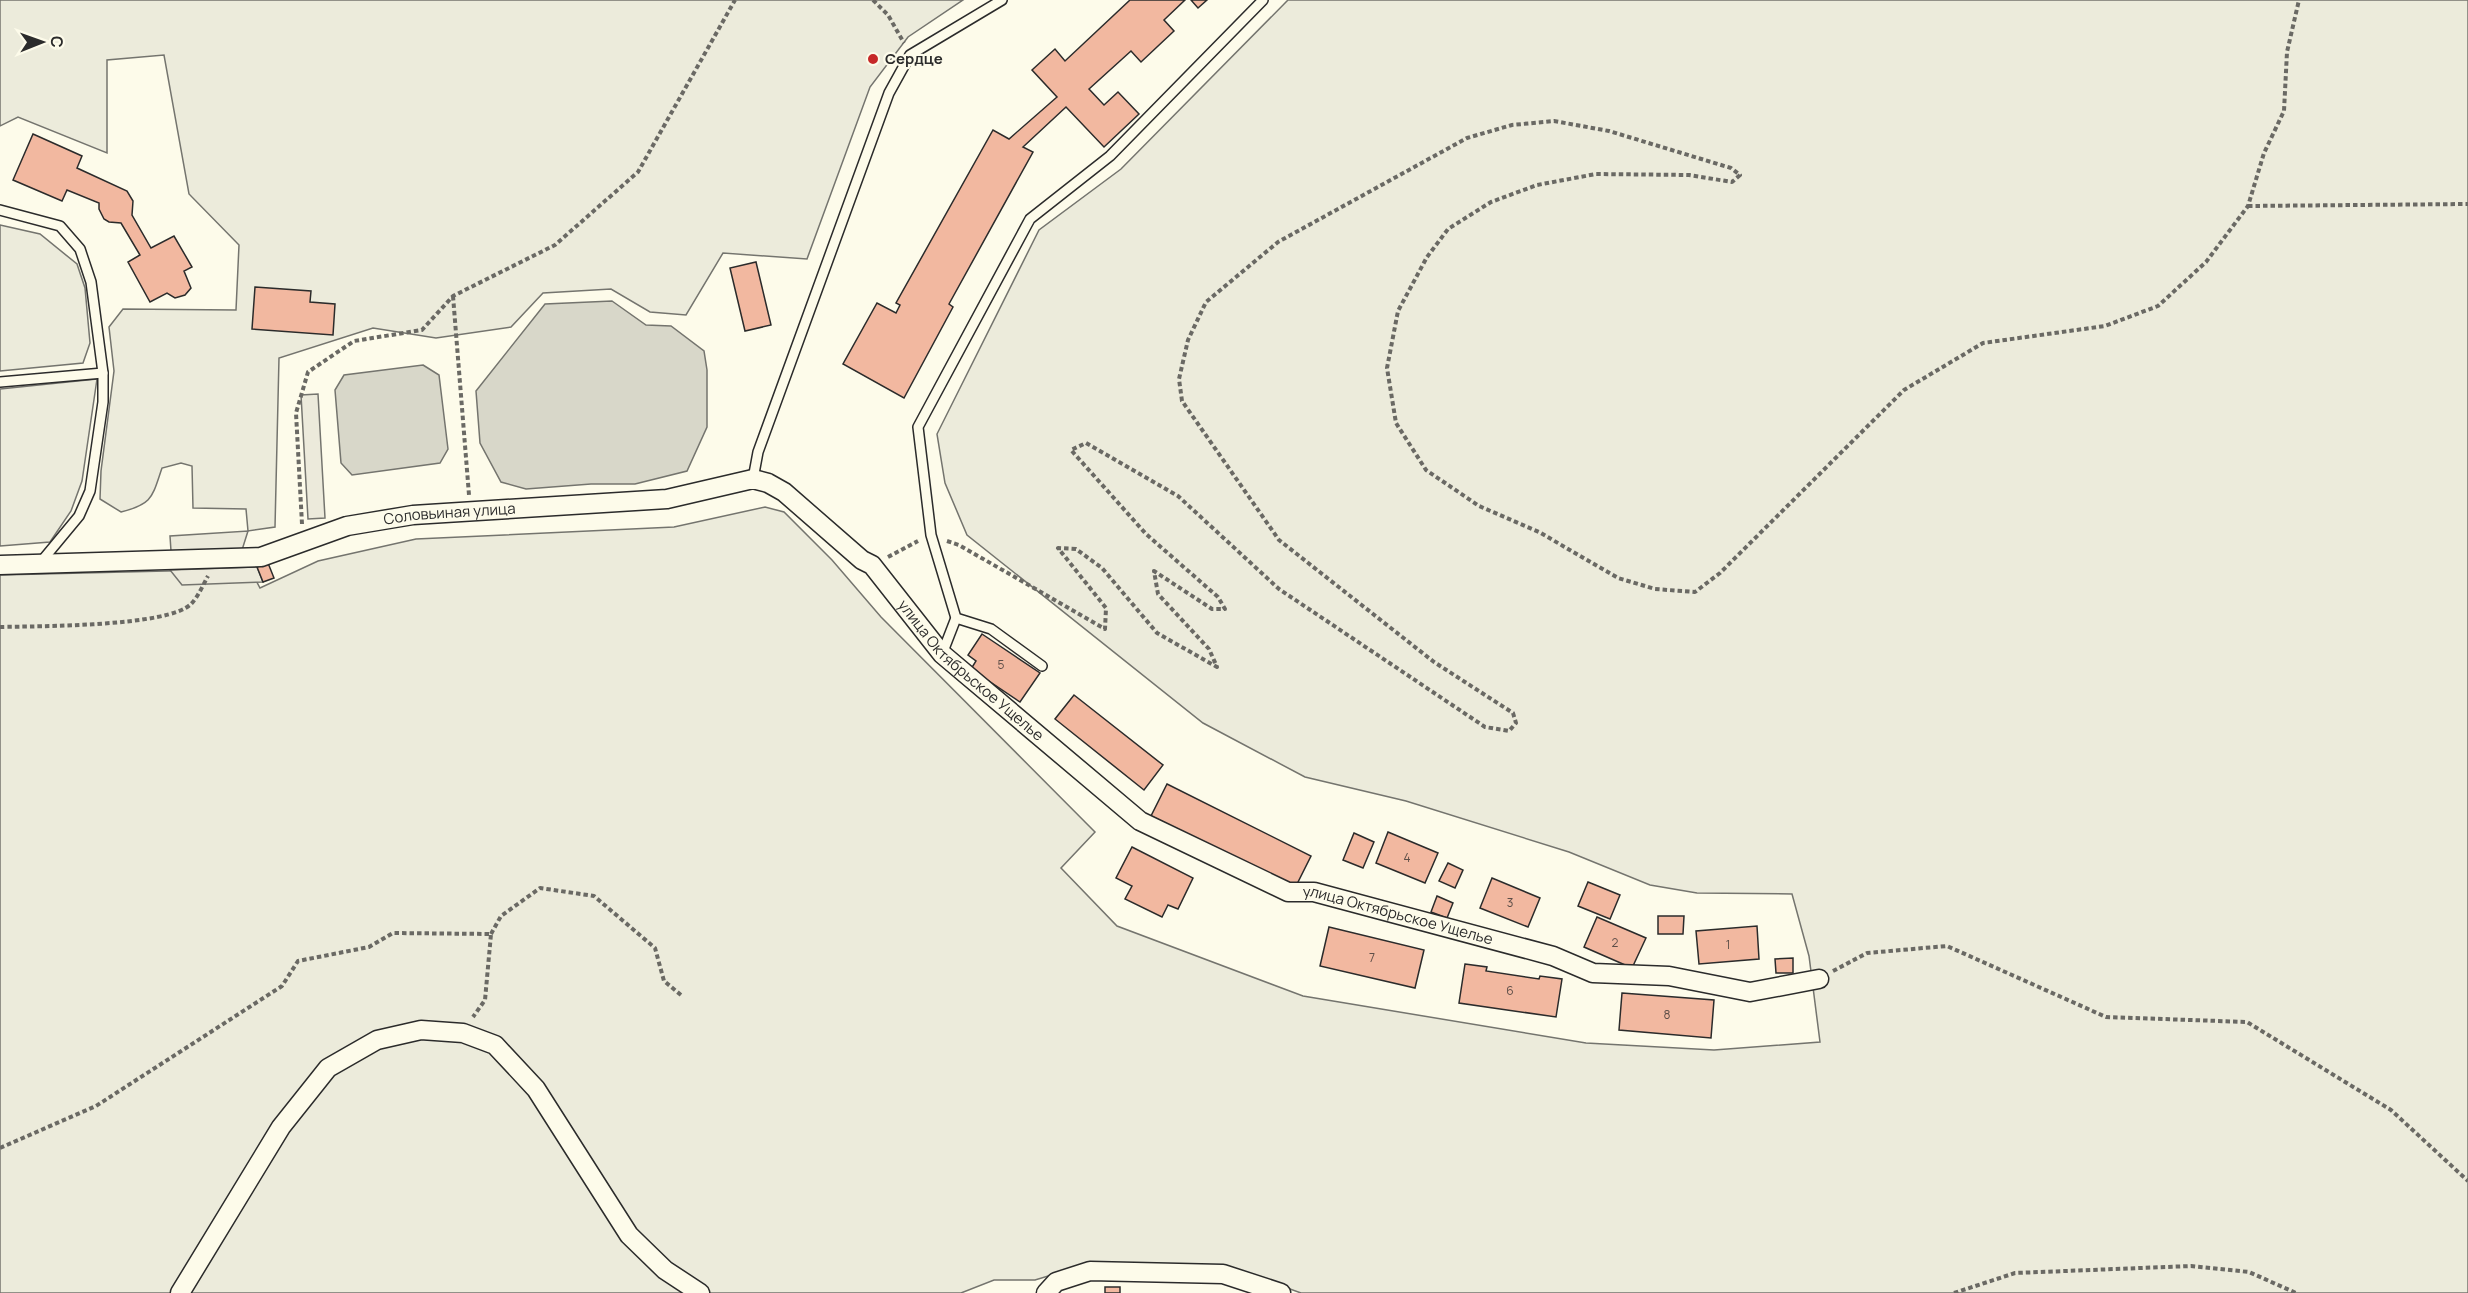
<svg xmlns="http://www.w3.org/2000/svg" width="2468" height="1293" font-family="Manrope,sans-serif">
  <rect width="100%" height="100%" fill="#fdfbea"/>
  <g fill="#ecebdb" stroke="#74746e" stroke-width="1.5">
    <path d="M0,0H963L908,37L870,87L807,259L723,253L686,315L650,312L611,289L543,293L511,327L436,338L373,328L279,358L275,527L248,531L246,509L193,508L192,466L181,463L162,468C152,497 153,504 121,512L100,499L101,471L114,371L109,327L123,309L236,310L239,245L189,194L164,55L107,60V153L18,117L0,126Z"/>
    <polygon points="1288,0 2468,0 2468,1293 1301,1293 1227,1266 1088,1264 1035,1280 994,1280 961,1293 0,1293 0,575 250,569 260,588 318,561 416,539 674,527 765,507 784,512 832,560 881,617 1095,832 1061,868 1117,926 1303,996 1586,1043 1714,1050 1820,1042 1809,956 1792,894 1697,893 1650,885 1569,852 1406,801 1305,777 1203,723 967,535 945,483 937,434 1039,230 1121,169"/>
    <polygon points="0,225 40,234 77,264 85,288 90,343 83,363 0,371"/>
    <polygon points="97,379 82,481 71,511 50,542 0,546 0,389"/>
  </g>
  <g fill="#eceadb" stroke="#74746e" stroke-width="1.5">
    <polygon points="318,394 325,518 308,519 301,395"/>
    <polygon points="248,531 242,550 171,551 170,536"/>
    <polygon points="257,567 263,582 182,585 170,570"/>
  </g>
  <g fill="#d8d7c9" stroke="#74746e" stroke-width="1.5">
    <polygon points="612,301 646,325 671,326 704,351 707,370 707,427 687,471 635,484 591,484 526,489 501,482 480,443 476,391 545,304"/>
    <polygon points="423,365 439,375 448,449 440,463 352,475 341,463 335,390 344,375"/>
  </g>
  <g fill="#f2b8a0" stroke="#2b2b2b" stroke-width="1.5">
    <polygon points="1130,0 1185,0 1164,20 1174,31 1141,62 1131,51 1089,89 1104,105 1118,92 1139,114 1104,147 1066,107 1023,147 1033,152 949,304 953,307 904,398 843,364 877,303 896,313 900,305 896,303 993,130 1009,139 1057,97 1032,70 1055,49 1065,61"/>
    <polygon points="1191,0 1207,0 1198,8"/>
    <polygon points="33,134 82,156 77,168 127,191 133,201 132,215 151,248 174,236 192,267 184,271 191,288 185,295 175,298 167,293 150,302 128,262 140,255 121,223 109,222 104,219 99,209 99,203 67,190 62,201 13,180"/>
    <polygon points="756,262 771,325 745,331 730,268"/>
    <polygon points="255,287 311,291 310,302 335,304 333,335 252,329"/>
    <polygon points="268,563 274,578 263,582 257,567"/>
    <polygon points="982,634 1040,673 1020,702 971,669 976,661 968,655"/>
    <polygon points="1074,695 1163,765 1144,790 1055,719"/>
    <polygon points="1167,784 1311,856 1295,888 1151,816"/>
    <polygon points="1388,832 1438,853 1425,883 1376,863"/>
    <polygon points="1354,833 1374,842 1363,868 1343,860"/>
    <polygon points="1132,847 1193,878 1178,909 1168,905 1162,917 1125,899 1132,886 1116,878"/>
    <polygon points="1448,863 1463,870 1455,888 1439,881"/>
    <polygon points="1492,878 1540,898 1528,927 1480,908"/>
    <polygon points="1588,882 1620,895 1610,919 1578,906"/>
    <polygon points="1437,896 1453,903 1447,918 1431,912"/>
    <polygon points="1658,916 1684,916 1683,934 1658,934"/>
    <polygon points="1597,917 1646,938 1632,968 1584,947"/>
    <polygon points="1757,926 1759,959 1699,964 1696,931"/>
    <polygon points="1329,927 1424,950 1415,988 1320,966"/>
    <polygon points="1793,958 1793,973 1776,973 1775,959"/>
    <polygon points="1465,964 1487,967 1486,971 1539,979 1540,976 1562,979 1556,1017 1459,1003"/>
    <polygon points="1622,993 1714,1000 1711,1038 1619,1030"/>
    <rect x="1105" y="1287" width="15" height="6"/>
  </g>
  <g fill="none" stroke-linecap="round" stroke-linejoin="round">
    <defs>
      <g id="lane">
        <polyline points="0,210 60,226 80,249 91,282 103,373 103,402 90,491 79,516 40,563"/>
        <polyline points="0,382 103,373"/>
        <polyline points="753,479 758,452 889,93 910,55 1002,0"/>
        <polyline points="942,654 956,618"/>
        <polyline points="1042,666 991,629 956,618 931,535 918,427 1030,219 1110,156 1263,0"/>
      </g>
      <g id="street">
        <path id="s1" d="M0,565L261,557L347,526L413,515L667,499L753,479L768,483L784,492L862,560L872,565L942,654L1140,821L1288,892H1314L1553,956L1593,973L1669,976L1750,992L1819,979"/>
        <polyline points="180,1293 281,1127 328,1068 377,1040 421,1030 463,1033 495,1045 536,1089 629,1235 665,1270 700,1293"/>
        <polyline points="1046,1293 1056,1282 1090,1271 1223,1274 1281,1293"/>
      </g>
    </defs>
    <use href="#lane" stroke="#2b2b2b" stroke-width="12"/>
    <use href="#street" stroke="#2b2b2b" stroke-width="21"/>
    <g stroke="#6a6964" stroke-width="4" stroke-dasharray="4.5 3" stroke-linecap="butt">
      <polyline points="873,0 888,15 904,43"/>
      <polyline points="2248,206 2468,204"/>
      <polyline points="453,296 469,495"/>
      <polyline points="302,524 296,413 308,372 354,341 422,330 453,296 555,245 638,172 735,0"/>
      <polyline points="947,541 959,545 1105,629 1106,608 1058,548 1076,549 1102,568 1157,633 1217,667 1209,649 1158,594 1154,571 1212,609 1225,609 1218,597 1146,534 1071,450 1086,443 1178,496 1279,589 1485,727 1509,731 1516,723 1513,713 1434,662 1279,540 1182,401 1179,379 1188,340 1206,302 1278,242 1467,138 1512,125 1554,121 1609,131 1731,168 1740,175 1732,182 1689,175 1596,174 1537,185 1491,202 1448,229 1427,257 1398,311 1387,368 1396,423 1426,470 1479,506 1539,532 1618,578 1655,589 1695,592 1720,573 1904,390 1983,343 2105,326 2158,306 2206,262 2248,206 2264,153 2284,111 2287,52 2299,0"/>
      <polyline points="888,557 918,541"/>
      <path d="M0,627C37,626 168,627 191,604C198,597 203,585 208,576"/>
      <polyline points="491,934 501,916 540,888 594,896 655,948 664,981 681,995"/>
      <polyline points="1833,971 1867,953 1947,946 2106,1017 2247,1022 2391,1110 2468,1181"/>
      <polyline points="0,1148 96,1106 282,986 298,961 369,947 393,933 491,934 485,1000 473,1017"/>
      <polyline points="1954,1293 2015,1273 2191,1266 2249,1272 2296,1293"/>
    </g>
    <use href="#lane" stroke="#fdfbea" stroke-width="9"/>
    <use href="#street" stroke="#fdfbea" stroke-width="18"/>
  </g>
  <circle fill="#c62828" stroke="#fdfbea" stroke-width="2" cx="873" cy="59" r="6"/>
  <g text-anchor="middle" stroke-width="4.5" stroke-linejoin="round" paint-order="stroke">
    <g font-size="12" fill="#5d4e48">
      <text x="1001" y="669">5</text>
      <text x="1407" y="862">4</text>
      <text x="1510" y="907">3</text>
      <text x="1615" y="947">2</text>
      <text x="1728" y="949">1</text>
      <text x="1372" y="962">7</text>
      <text x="1510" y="995">6</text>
      <text x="1667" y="1019">8</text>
    </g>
    <g font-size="15" font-weight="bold" fill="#2b2b2b" stroke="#fdfbea" text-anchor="start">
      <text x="885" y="64">Сердце</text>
    </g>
    <g font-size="15" fill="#2b2b2b" stroke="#fdfbea">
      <text dy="5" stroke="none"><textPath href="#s1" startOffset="456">Соловьиная улица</textPath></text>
      <text dy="5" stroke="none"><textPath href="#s1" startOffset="1056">улица Октябрьское Ущелье</textPath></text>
      <text dy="5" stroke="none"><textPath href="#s1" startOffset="1560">улица Октябрьское Ущелье</textPath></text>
    </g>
  </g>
  <g transform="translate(42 42) rotate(89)" stroke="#fdfbea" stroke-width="4.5" paint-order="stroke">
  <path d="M0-4.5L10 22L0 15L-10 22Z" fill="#2b2b2b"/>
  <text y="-9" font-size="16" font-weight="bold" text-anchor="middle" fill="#2b2b2b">С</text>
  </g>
</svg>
